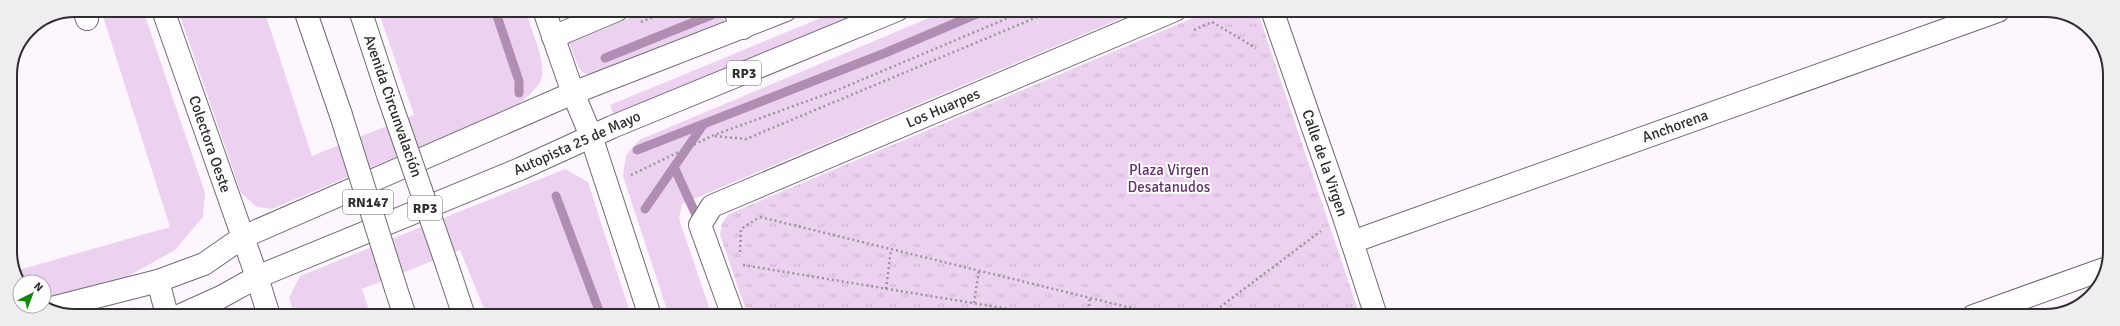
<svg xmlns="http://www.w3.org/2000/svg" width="2120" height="326" font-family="Signika,sans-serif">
  <defs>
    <pattern id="park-tufts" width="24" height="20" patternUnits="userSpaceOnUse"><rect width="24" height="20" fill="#edd1f1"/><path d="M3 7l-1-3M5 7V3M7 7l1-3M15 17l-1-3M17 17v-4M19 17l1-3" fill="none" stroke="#ccb4cf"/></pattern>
  </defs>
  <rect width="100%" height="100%" fill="#fdf6fe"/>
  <g fill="#edd1f1">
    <polygon points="101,10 143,10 205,193 203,217 175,250 109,287 44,299 44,282 21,282 15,271 170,227"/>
    <path d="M178,10H264L312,156L414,115L378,10H525C530,27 549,66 540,82C534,92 525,99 516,106L272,209L257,207L241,193Z"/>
    <polygon points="649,10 718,10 728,27 592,76 582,72 578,66 569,43"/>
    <polygon points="840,10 878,10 615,119 610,105"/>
    <polygon points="948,10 1141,10 682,204 679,219 712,316 669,316 623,176 626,155 639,140"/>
    <polygon points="565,169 588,182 631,316 487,316 460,250 362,289 371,316 295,316 289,298 300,276"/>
    <polygon points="135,307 136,315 93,315"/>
  </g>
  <polygon fill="url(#park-tufts)" points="1212,10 1253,10 1259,16 1360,316 748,316 720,235 722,223 729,214"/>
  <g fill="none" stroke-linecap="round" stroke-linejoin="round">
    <g stroke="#b08eb4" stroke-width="9">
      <polyline points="495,10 519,81 519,93"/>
      <polyline points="605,58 714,14"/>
      <polyline points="637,150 885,53 986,10"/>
      <polyline points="674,167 697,217"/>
      <polyline points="556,196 601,316"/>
      <polyline points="645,209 703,125"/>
    </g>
    <defs>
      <g id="minor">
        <polyline points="84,10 87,19"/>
        <polyline points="1272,10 1344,217 1376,316"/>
        <polyline points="553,37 617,10"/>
        <polyline points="1352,242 1998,11"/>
        <polyline points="733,316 700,225 712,206 1175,10"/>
        <polyline points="1973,316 2104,269"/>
      </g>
      <g id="tertiary">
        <polyline points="163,10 257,277"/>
        <polyline points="544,10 573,93 591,136 650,316"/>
        <polyline points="158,281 167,315"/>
      </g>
      <g id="secondary">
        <polyline points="52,308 158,281 204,264 243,237"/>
        <polyline points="181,315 221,297 257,277"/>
      </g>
      <g id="primary">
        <polyline points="734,10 743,28"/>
        <polyline points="243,237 573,93 786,10"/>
        <polyline points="257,277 520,169 612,127 897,10"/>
      </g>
      <g id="trunk">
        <polyline points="305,10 341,115"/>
        <polyline points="360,10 388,95"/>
        <polyline points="447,265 464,316"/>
        <polyline points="257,277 269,316"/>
        <polyline points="396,289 405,316"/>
      </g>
    </defs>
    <use href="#minor" stroke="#716b72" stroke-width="24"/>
    <use href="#tertiary" stroke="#716b72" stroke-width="24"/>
    <use href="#secondary" stroke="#716b72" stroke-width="24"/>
    <use href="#primary" stroke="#716b72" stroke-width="24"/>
    <use href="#trunk" stroke="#716b72" stroke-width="24"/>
    <g stroke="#9b969b" stroke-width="2.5" stroke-dasharray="2 3" stroke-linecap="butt">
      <polyline points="641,22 671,10"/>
      <polyline points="1194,30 1212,22 1256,48"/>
      <polyline points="715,136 746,139 1054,10"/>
      <polyline points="631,175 714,135 835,91 1027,10"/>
      <polyline points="760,217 1164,316"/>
      <polyline points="740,252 741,229 758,218"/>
      <polyline points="743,265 1051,316"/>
      <polyline points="886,289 891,249"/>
      <polyline points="974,303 979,270"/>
      <polyline points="1088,316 1090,298"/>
      <polyline points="1208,316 1321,231"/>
    </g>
    <use href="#minor" stroke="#fff" stroke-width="22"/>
    <use href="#tertiary" stroke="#fff" stroke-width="22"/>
    <use href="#secondary" stroke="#fff" stroke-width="22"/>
    <use href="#primary" stroke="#fff" stroke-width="22"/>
    <use href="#trunk" stroke="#fff" stroke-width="22"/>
    <defs>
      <g id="trunk-bridge">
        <polyline points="388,95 447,265"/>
        <polyline points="341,115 396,289"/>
      </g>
    </defs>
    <use href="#trunk-bridge" stroke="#716b72" stroke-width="24" stroke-linecap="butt"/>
    <use href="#trunk-bridge" stroke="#fff" stroke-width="22"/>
  </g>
  <g text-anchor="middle" stroke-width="4" stroke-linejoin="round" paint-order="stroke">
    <g fill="#fff" stroke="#6d6c6d" stroke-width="1">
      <rect x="727" y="61" width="34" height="24" rx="3"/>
      <rect x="343" y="190" width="50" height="24" rx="3"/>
      <rect x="408" y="196" width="34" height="24" rx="3"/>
    </g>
    <g font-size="14" font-weight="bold" fill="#2f2d2f">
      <text x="744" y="78">RP3</text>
      <text x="368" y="207">RN147</text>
      <text x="425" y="213">RP3</text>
    </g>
    <g font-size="15" fill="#2f2d2f" stroke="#fff">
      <text transform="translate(393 106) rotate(71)" y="5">Avenida Circunvalación</text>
      <text transform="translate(943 108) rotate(-23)" y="5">Los Huarpes</text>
      <text transform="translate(1675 126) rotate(-20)" y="5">Anchorena</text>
      <text transform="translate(577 143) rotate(-24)" y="5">Autopista 25 de Mayo</text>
      <text transform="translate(210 144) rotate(71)" y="5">Colectora Oeste</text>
      <text transform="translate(1325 163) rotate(71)" y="5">Calle de la Virgen</text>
    </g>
    <g font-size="15" fill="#662f6e" stroke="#fff">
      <text x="1169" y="175">Plaza Virgen<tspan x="1169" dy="17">Desatanudos</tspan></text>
    </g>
  </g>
  <path d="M0 0H2120V326H0ZM75 17H2045A58 58 0 0 1 2103 75V251A58 58 0 0 1 2045 309H75A58 58 0 0 1 17 251V75A58 58 0 0 1 75 17Z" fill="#eee" fill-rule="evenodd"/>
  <path fill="none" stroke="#2f2d2f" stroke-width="2" d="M75 17H2045A58 58 0 0 1 2103 75V251A58 58 0 0 1 2045 309H75A58 58 0 0 1 17 251V75A58 58 0 0 1 75 17Z"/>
  <g transform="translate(32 294) rotate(42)"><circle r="19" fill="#ffffff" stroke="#acabac"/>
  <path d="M0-3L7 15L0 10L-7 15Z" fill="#108809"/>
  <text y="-6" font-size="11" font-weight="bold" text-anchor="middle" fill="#2f2d2f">N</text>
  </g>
</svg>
